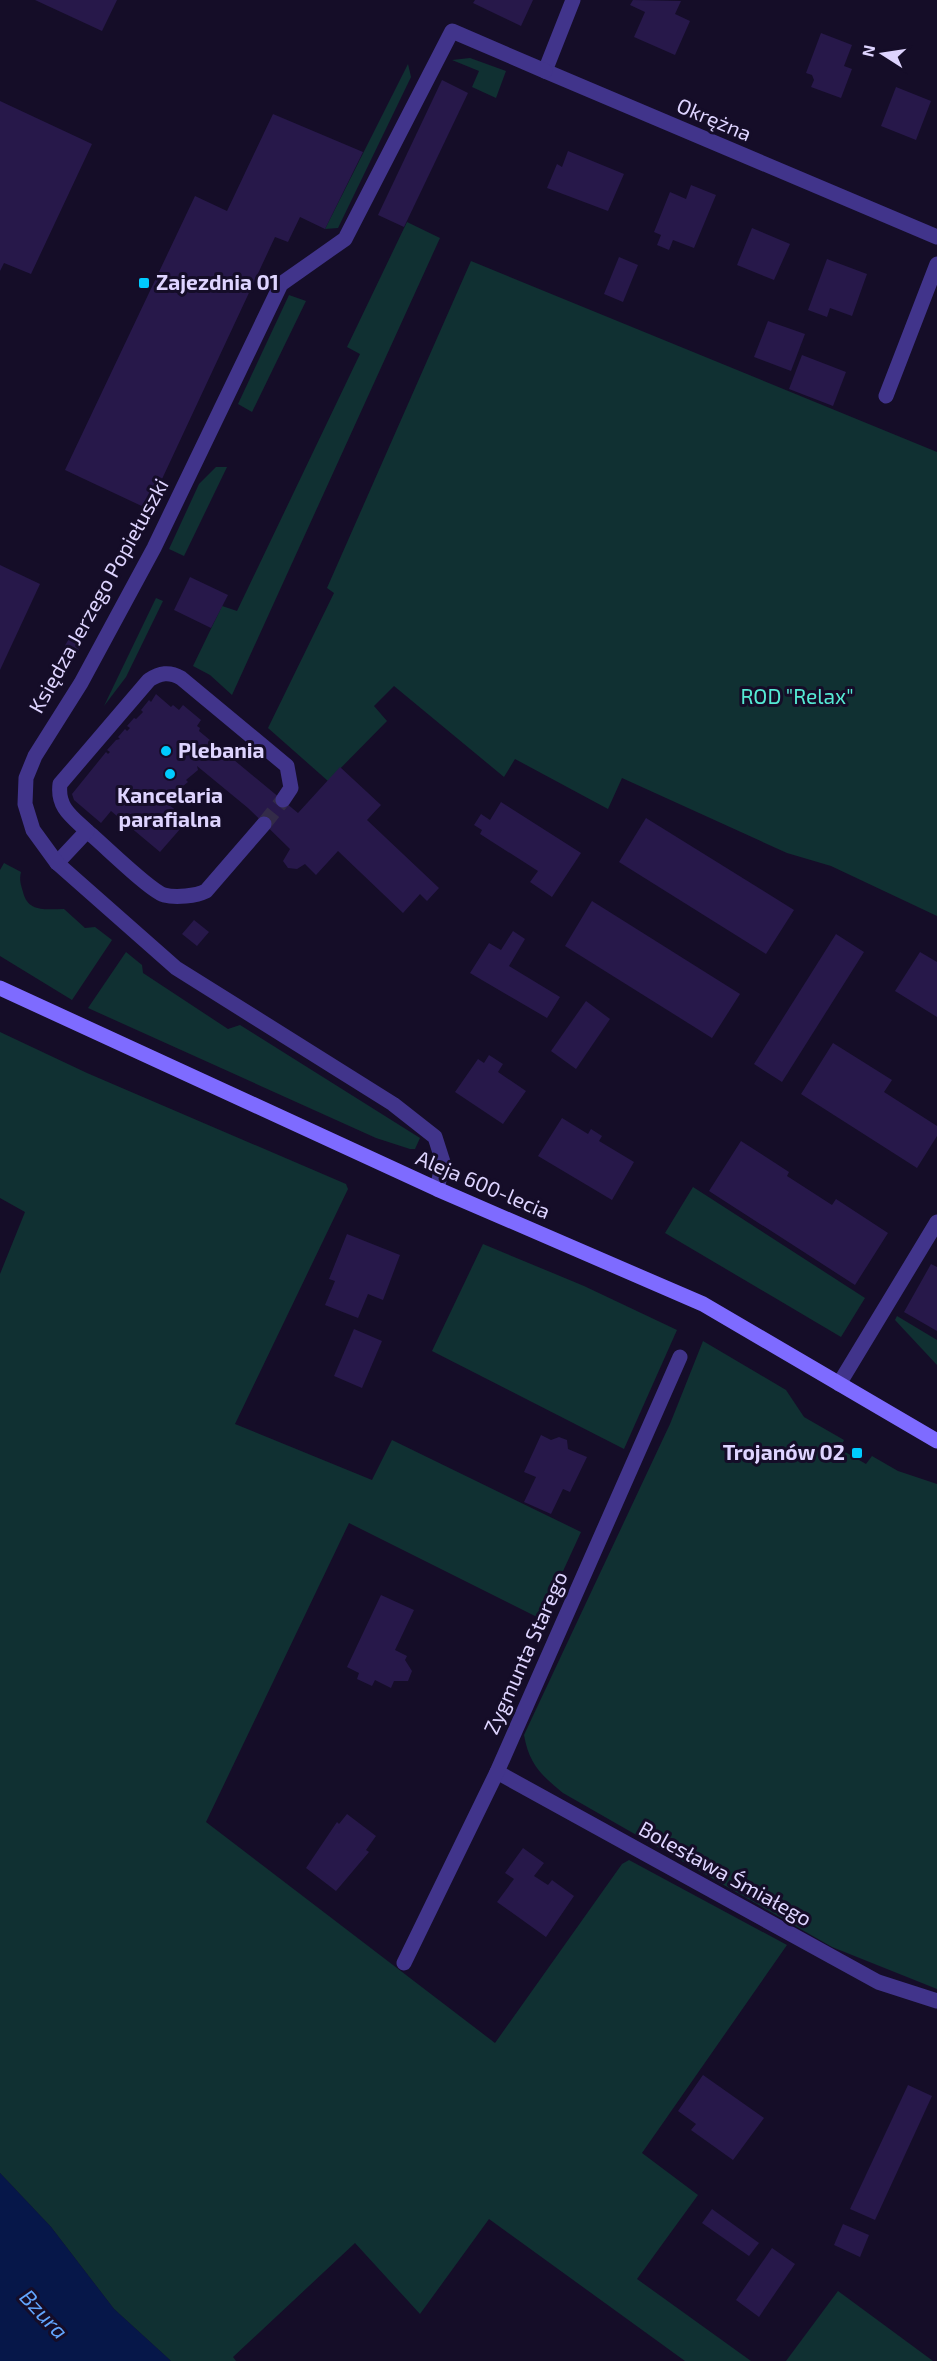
<svg xmlns="http://www.w3.org/2000/svg" width="937" height="2361" font-family="'Exo 2',sans-serif">
  <rect width="100%" height="100%" fill="#150d28"/>
  <g fill="#103032">
    <polygon points="470,58 506,71 496,98 472,87 479,71 452,60"/>
    <polygon points="408,64 411,77 338,228 325,229"/>
    <polygon points="407,222 440,238 232,695 210,675 193,666 222,606 237,611 360,354 347,347"/>
    <polygon points="471,261 937,452 937,916 831,866 787,853 622,778 608,809 515,759 504,777 394,686 374,706 387,721 328,781 268,728 334,593 327,588"/>
    <polygon points="289,295 306,301 252,412 238,404"/>
    <polygon points="216,467 227,467 184,556 169,549 199,484"/>
    <polygon points="156,598 163,601 126,677 104,706"/>
    <path d="M4,863L21,872C19,880 21,885 23,892C28,913 46,909 64,909L85,928L95,927L112,940L72,1000L0,956V870Z"/>
    <polygon points="126,952 142,965 143,973 228,1029 240,1025 420,1138 415,1149 410,1149 376,1138 88,1008"/>
    <polygon points="0,1032 87,1073 346,1184 348,1189 235,1424 372,1480 392,1440 581,1532 541,1619 349,1523 206,1822 495,2043 622,1864 629,1860 787,1945 642,2153 698,2195 637,2279 751,2361 685,2361 489,2219 420,2314 355,2243 233,2357 236,2361 171,2361 114,2309 51,2227 0,2173 0,1274 25,1212 0,1198"/>
    <polygon points="693,1187 865,1298 841,1337 665,1233"/>
    <polygon points="483,1244 584,1286 677,1330 624,1449 432,1351"/>
    <polygon points="897,1316 937,1340 937,1365 895,1320"/>
    <path d="M703,1341L786,1390L804,1417L844,1440L840,1449L866,1464L872,1456L898,1471L937,1484V1989L832,1947L563,1793C541,1775 529,1764 524,1735L670,1424Z"/>
    <polygon points="838,2291 933,2361 786,2361"/>
  </g>
  <polygon fill="#061749" points="0,2173 51,2227 114,2309 171,2361 0,2361"/>
  <g fill="#27184a">
    <polygon points="35,0 117,0 102,31"/>
    <polygon points="475,0 533,0 521,26 473,3"/>
    <polygon points="633,0 681,1 675,14 690,21 675,55 634,37 645,12 630,5"/>
    <polygon points="821,33 852,45 844,66 852,69 841,98 811,87 814,80 812,75 806,73"/>
    <polygon points="442,80 468,93 404,227 378,215"/>
    <polygon points="896,87 931,101 916,140 881,126"/>
    <polygon points="0,101 92,144 31,274 4,263 0,271"/>
    <polygon points="273,114 363,152 325,229 300,217 288,242 275,237 148,509 65,470 195,196 227,211"/>
    <polygon points="568,151 624,174 608,211 547,188 557,164 562,167"/>
    <polygon points="691,185 716,195 694,248 673,240 669,250 657,245 661,235 654,232 670,192 686,199"/>
    <polygon points="752,228 790,244 774,280 737,265"/>
    <polygon points="619,257 638,265 623,302 604,294"/>
    <polygon points="827,259 867,274 852,316 830,308 827,317 808,310"/>
    <polygon points="768,321 805,334 791,371 754,357"/>
    <polygon points="802,355 846,372 833,406 789,389"/>
    <polygon points="0,565 40,584 0,670"/>
    <polygon points="190,577 228,595 211,628 174,610"/>
    <polygon points="71,635 83,641 75,657 62,651"/>
    <polygon points="156,694 171,707 173,705 179,710 183,705 201,720 197,726 200,728 199,731 298,813 340,767 381,805 367,820 439,888 427,901 420,894 403,913 338,851 316,875 305,864 297,869 288,868 283,861 290,849 248,808 197,766 198,770 186,780 188,782 177,791 181,793 174,802 171,799 168,804 188,820 160,852 111,811 101,823 74,800 72,794 106,752 108,754 110,752 107,750 116,740 120,739 118,737 125,729 127,731 130,728 127,726 134,718 136,719 143,712 141,710 149,700 151,702"/>
    <polygon points="501,802 581,853 552,897 530,882 538,871 480,834 482,830 474,825 481,814 490,820"/>
    <polygon points="646,818 794,910 766,954 619,862"/>
    <polygon points="592,901 740,994 712,1038 565,946"/>
    <polygon points="194,920 209,932 197,946 182,934"/>
    <polygon points="513,931 525,939 509,966 560,997 547,1018 470,973 489,943 501,950"/>
    <polygon points="836,934 864,952 782,1082 754,1064"/>
    <polygon points="920,952 937,962 937,1017 895,991"/>
    <polygon points="586,1001 610,1019 576,1069 551,1051"/>
    <polygon points="833,1043 892,1080 884,1092 937,1126 937,1136 917,1168 801,1094"/>
    <polygon points="489,1055 503,1064 498,1072 526,1091 503,1124 455,1092 478,1059 484,1063"/>
    <polygon points="562,1118 588,1134 591,1129 602,1136 599,1141 634,1162 612,1200 538,1156"/>
    <polygon points="741,1141 789,1172 787,1176 832,1205 836,1199 888,1233 855,1285 709,1191"/>
    <polygon points="347,1234 400,1255 383,1300 368,1294 358,1318 325,1305 335,1281 329,1279"/>
    <polygon points="931,1264 937,1267 937,1331 904,1312"/>
    <polygon points="354,1329 382,1341 362,1388 334,1376"/>
    <polygon points="541,1435 551,1440 559,1437 567,1440 568,1449 587,1457 570,1492 563,1489 551,1514 524,1502 536,1477 524,1472"/>
    <polygon points="381,1595 414,1610 395,1650 407,1656 405,1660 412,1671 408,1681 394,1681 391,1688 375,1680 372,1686 357,1679 359,1673 347,1667"/>
    <polygon points="347,1814 376,1836 366,1850 369,1852 336,1891 306,1868 337,1822 339,1824"/>
    <polygon points="523,1848 544,1863 534,1876 548,1885 552,1880 574,1896 546,1937 497,1902 514,1879 505,1873"/>
    <polygon points="703,2075 764,2118 733,2160 691,2130 696,2124 678,2111"/>
    <polygon points="908,2085 932,2096 875,2220 850,2209"/>
    <polygon points="712,2209 759,2243 749,2256 702,2223"/>
    <polygon points="843,2224 869,2235 860,2257 834,2245"/>
    <polygon points="772,2248 795,2264 759,2317 736,2300"/>
  </g>
  <g fill="none" stroke-linecap="round" stroke-linejoin="round">
    <polyline stroke="#332b48" stroke-width="15" stroke-dasharray="15 8" stroke-linecap="butt" points="264,824 283,800"/>
    <g stroke="#41348b" stroke-width="15">
      <polyline points="573,0 545,71 937,237"/>
      <polyline points="886,396 937,264"/>
      <path d="M87,831C103,844 149,890 164,895C176,898 196,896 206,891L264,824"/>
      <path d="M57,863L87,831C71,816 57,807 60,784L149,680C160,673 169,671 181,678L287,766L291,788L283,800"/>
      <polyline points="437,1189 443,1162 435,1137 393,1104 176,968 57,863 33,830 25,804 26,778 35,756 81,683 154,548 281,284 345,239 452,31 545,71"/>
      <polyline points="839,1384 937,1222"/>
      <polyline points="497,1772 878,1982 937,2001"/>
      <polyline points="404,1963 497,1772 680,1357"/>
    </g>
    <polyline stroke="#7e6bff" stroke-width="15" points="0,988 437,1189 703,1304 937,1441"/>
  </g>
  <g fill="#00cbff" stroke="#150d28" stroke-width="2">
    <rect x="138" y="277" width="12" height="12" rx="3"/>
    <circle cx="166" cy="751" r="6"/>
    <circle cx="170" cy="774" r="6"/>
    <rect x="851" y="1447" width="12" height="12" rx="3"/>
  </g>
  <g text-anchor="middle" stroke-width="6" stroke-linejoin="round" paint-order="stroke">
    <g font-size="21" fill="#ded4ff" stroke="#150d28">
      <text transform="translate(714 120) rotate(23)" y="7">Okrężna</text>
      <text transform="translate(99 596) rotate(-61)" y="7">Księdza Jerzego Popiełuszki</text>
      <text transform="translate(483 1185) rotate(23)" y="7">Aleja 600-lecia</text>
      <text transform="translate(526 1653) rotate(-66)" y="7">Zygmunta Starego</text>
      <text transform="translate(725 1874) rotate(29)" y="7">Bolesława Śmiałego</text>
    </g>
    <g font-size="21" font-weight="bold" fill="#ded4ff" stroke="#150d28" text-anchor="start">
      <text x="156" y="290">Zajezdnia 01</text>
      <text x="178" y="758">Plebania</text>
      <text x="170" y="803" text-anchor="middle">Kancelaria<tspan x="170" dy="24">parafialna</tspan></text>
      <text x="845" y="1460" text-anchor="end">Trojanów 02</text>
    </g>
    <g font-size="21" fill="#55ead4" stroke="#150d28">
      <text x="797" y="704">ROD "Relax"</text>
    </g>
    <g font-size="22" font-style="italic" fill="#62a6ff" stroke="#150d28">
      <text transform="translate(44 2314) rotate(47)" y="8">Bzura</text>
    </g>
  </g>
  <g transform="translate(883 54) rotate(282)" stroke="#150d28" stroke-width="4.5" paint-order="stroke">
  <path d="M0-4.5L10 22L0 15L-10 22Z" fill="#ded4ff"/>
  <text y="-9" font-size="16" font-weight="bold" text-anchor="middle" fill="#ded4ff">N</text>
  </g>
</svg>
